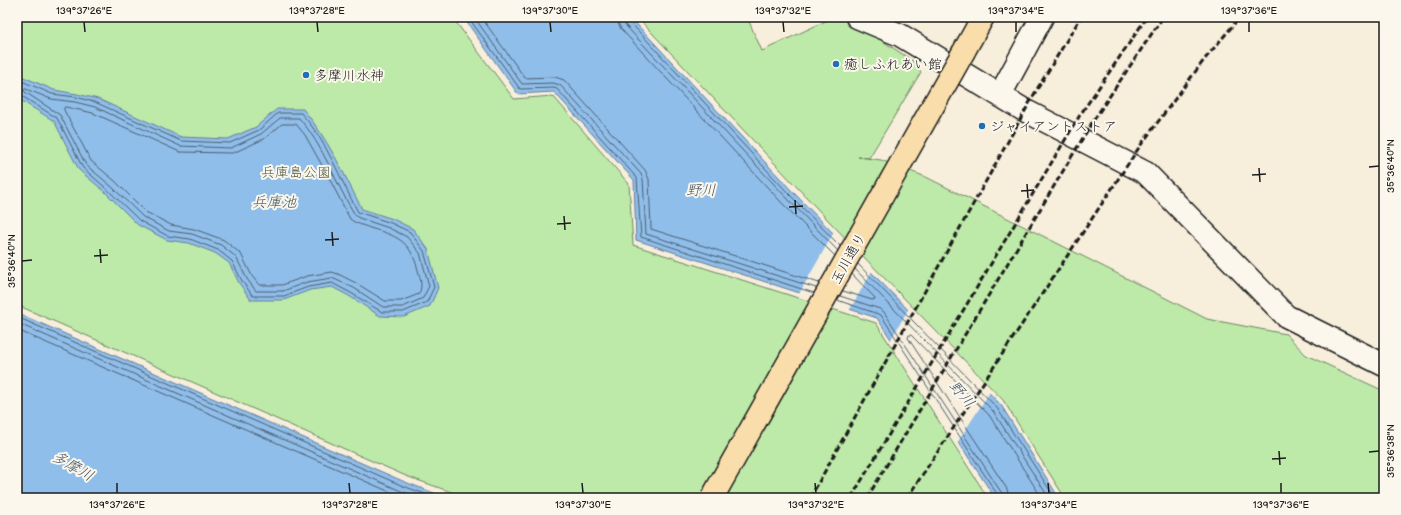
<svg xmlns="http://www.w3.org/2000/svg" width="1401" height="515" font-family="'Balsamiq Sans','Klee One',sans-serif">
  <rect width="100%" height="100%" fill="#f7eedb"/>
  <filter id="ink" filterUnits="userSpaceOnUse"><feTurbulence type="fractalNoise" baseFrequency=".025" numOctaves="2"/><feDisplacementMap in="SourceGraphic" scale="8" xChannelSelector="R" yChannelSelector="G"/><feConvolveMatrix kernelMatrix="1 2 1 2 8 2 1 2 1" color-interpolation-filters="sRGB"/></filter>
  <g filter="url(#ink)">
    <g fill="#bdeaa8" stroke="#6c8362">
      <polygon points="17,17 452,17 514,99 553,96 629,184 633,245 876,323 988,498 468,498 406,476 17,305"/>
      <polygon points="637,17 747,17 762,51 834,17 846,17 913,61 921,72 869,158 858,157 881,160 926,177 1207,319 1286,334 1306,355 1384,391 1384,498 1065,498 1003,400 826,218"/>
    </g>
    <g fill="#90beea" stroke="#627d98">
      <polygon points="463,17 630,17 792,191 1001,405 1059,498 995,498 877,318 636,240 634,180 554,92 518,94"/>
      <path d="M17,73L21,76L54,90L77,94L98,99L181,137L228,139L256,127L277,109H303C328,139 344,174 362,209L393,219L413,229L428,249L438,288L430,306L404,317L380,316L349,296L332,287L310,290L284,300H251L239,283L229,263L215,253L189,243L167,240L138,225L105,192L79,170L54,121L17,98Z"/>
      <polygon points="17,313 405,482 447,498 17,498"/>
    </g>
    <g fill="#f7eedb">
      <polygon points="834,232 872,271 849,311 799,294"/>
      <polygon points="909,308 990,392 957,443 890,341"/>
    </g>
    <g fill="none" stroke-linecap="round" stroke-linejoin="round">
      <g stroke="#4a5d6e" stroke-width="1">
        <polyline points="468,17 520,89 554,88 557,89 637,178 641,237 814,293"/>
        <polyline points="474,17 522,84 553,83 560,85 641,174 643,179 646,234 816,288"/>
        <polyline points="481,17 525,78 555,77 564,80 645,170 649,179 651,229 819,283"/>
        <polyline points="617,17 618,23 621,29 781,202 835,256"/>
        <polyline points="623,17 625,25 786,197 838,251"/>
        <polyline points="628,17 629,21 789,194 840,246"/>
        <path d="M17,79L52,94L76,97L97,103L181,141L230,143L259,130L278,113H301C327,141 340,179 358,212L391,223L410,232L424,251L434,287L427,302L403,312H382L351,293L332,283L308,287L284,296H253L242,281L232,261L218,250L190,239L168,236L140,221L107,189L83,168L57,118L20,95H17"/>
        <path d="M26,89L51,99L75,102L95,107L180,146L231,148L261,134L280,118H299C324,146 335,183 355,215L359,218L389,228L407,237L420,253L429,286L423,298L403,307H383L354,288L332,278L307,282L283,291H256L247,279L236,257L221,245L192,234L169,231L143,217L111,186L86,165L60,115L25,92L24,90Z"/>
        <path d="M66,107L93,113L180,152L233,153L264,139L282,124H296L305,135L328,176L350,219C356,224 363,225 370,228C397,236 410,240 418,270C420,279 423,285 419,294L401,301H385L356,283L338,274L332,272L307,276L282,285H259L252,276L241,254L224,240L194,229L171,225L146,212L115,181L91,161L64,110V108Z"/>
        <polyline points="858,264 997,408 1055,498"/>
        <polyline points="855,269 993,411 1049,498"/>
        <polyline points="843,291 872,300 875,299 874,297 852,274"/>
        <polyline points="840,296 880,309 884,312 1001,492 1003,498"/>
        <polyline points="837,300 881,315 997,494 998,498"/>
        <polyline points="17,317 403,486 436,498"/>
        <polyline points="17,323 401,491 421,498"/>
        <polyline points="17,330 404,498"/>
        <polyline points="1009,498 1007,489 908,338 909,335 911,335 989,415 1042,498"/>
      </g>
      <defs>
        <g id="minor">
          <polyline points="857,17 900,35 1024,110 1146,173 1286,316 1384,365"/>
          <polyline points="1000,95 1042,17"/>
        </g>
        <polyline id="highway" points="964,51 983,17"/>
      </defs>
      <use href="#minor" stroke="#1c1c1c" stroke-width="25"/>
      <use href="#highway" stroke="#1c1c1c" stroke-width="25"/>
      <use href="#minor" stroke="#fbf7ec" stroke-width="22"/>
      <use href="#highway" stroke="#f9deab" stroke-width="22"/>
      <g stroke="#1c1c1c" stroke-width="3" stroke-dasharray="6 3" stroke-linecap="butt">
        <polyline points="810,498 1036,91 1081,17"/>
        <polyline points="851,498 1080,115 1147,17"/>
        <polyline points="867,498 1093,121 1163,17"/>
        <polyline points="907,498 1140,146 1204,60 1240,17"/>
      </g>
      <defs>
        <polyline id="highway-bridge" points="712,498 964,51"/>
      </defs>
      <use href="#highway-bridge" stroke="#1c1c1c" stroke-width="25" stroke-linecap="butt"/>
      <use href="#highway-bridge" stroke="#f9deab" stroke-width="22"/>
    </g>
  </g>
  <path fill="none" stroke="#1c1c1c" stroke-width="1.5" d="M84,22L85,32M317,22L318,32M550,22L551,32M783,22L784,32M1016,22V32M1249,22V32M1369,167L1379,166M1259,168L1260,182M1252,175L1266,174M1027,184L1028,198M1021,191L1034,190M795,200L796,214M789,207L803,206M564,216L565,230M557,224L571,223M332,232L333,246M325,240L339,239M100,249L101,263M94,256L108,255M22,261L32,260M1279,451L1280,465M1369,452L1379,451M1272,459L1286,458M117,483V493M349,483L350,493M582,483L583,493M815,483L816,493M1048,483L1049,493M1281,483V493"/>
  <g fill="#1f6fb2" stroke="#fbf7ec" stroke-width="1.5">
    <circle cx="836" cy="64" r="4"/>
    <circle cx="306" cy="75" r="4"/>
    <circle cx="982" cy="126" r="4"/>
  </g>
  <g text-anchor="middle" stroke-width="4" stroke-linejoin="round" paint-order="stroke">
    <g font-size="14" fill="#1c1c1c" stroke="#fbf7ec" text-anchor="start">
      <text x="844" y="69">癒しふれあい館</text>
      <text x="314" y="80">多摩川水神</text>
      <text x="990" y="131">ジャイアントストア</text>
    </g>
    <g font-size="14" fill="#4c5a46" stroke="#fbf7ec">
      <text x="296" y="177">兵庫島公園</text>
    </g>
    <g font-size="14" fill="#1c1c1c" stroke="#fbf7ec">
      <text transform="translate(848 258) rotate(-61)" y="5">玉川通り</text>
    </g>
    <g font-size="15" font-style="italic" fill="#455564" stroke="#fbf7ec">
      <text x="701" y="195">野川</text>
      <text x="274" y="207">兵庫池</text>
      <text transform="translate(962 394) rotate(50)" y="5">野川</text>
      <text transform="translate(73 466) rotate(30)" y="5">多摩川</text>
    </g>
  </g>
  <rect width="1401" height="515" fill="none" stroke="#fbf7ec" stroke-width="44"/>
  <rect x="22" y="22" width="1357" height="471" fill="none" stroke="#1c1c1c" stroke-width="1.5"/>
  <g font-size="10" text-anchor="middle" fill="#1c1c1c">
    <text x="84" y="14">139°37'26"E</text>
    <text x="317" y="14">139°37'28"E</text>
    <text x="550" y="14">139°37'30"E</text>
    <text x="783" y="14">139°37'32"E</text>
    <text x="1016" y="14">139°37'34"E</text>
    <text x="1249" y="14">139°37'36"E</text>
    <text transform="translate(1390 166) rotate(-90)" y="4">35°36'40"N</text>
    <text transform="translate(11 261) rotate(-90)" y="4">35°36'40"N</text>
    <text transform="translate(1390 451) rotate(-90)" y="4">35°36'38"N</text>
    <text x="117" y="508">139°37'26"E</text>
    <text x="350" y="508">139°37'28"E</text>
    <text x="583" y="508">139°37'30"E</text>
    <text x="816" y="508">139°37'32"E</text>
    <text x="1049" y="508">139°37'34"E</text>
    <text x="1281" y="508">139°37'36"E</text>
  </g>
</svg>
